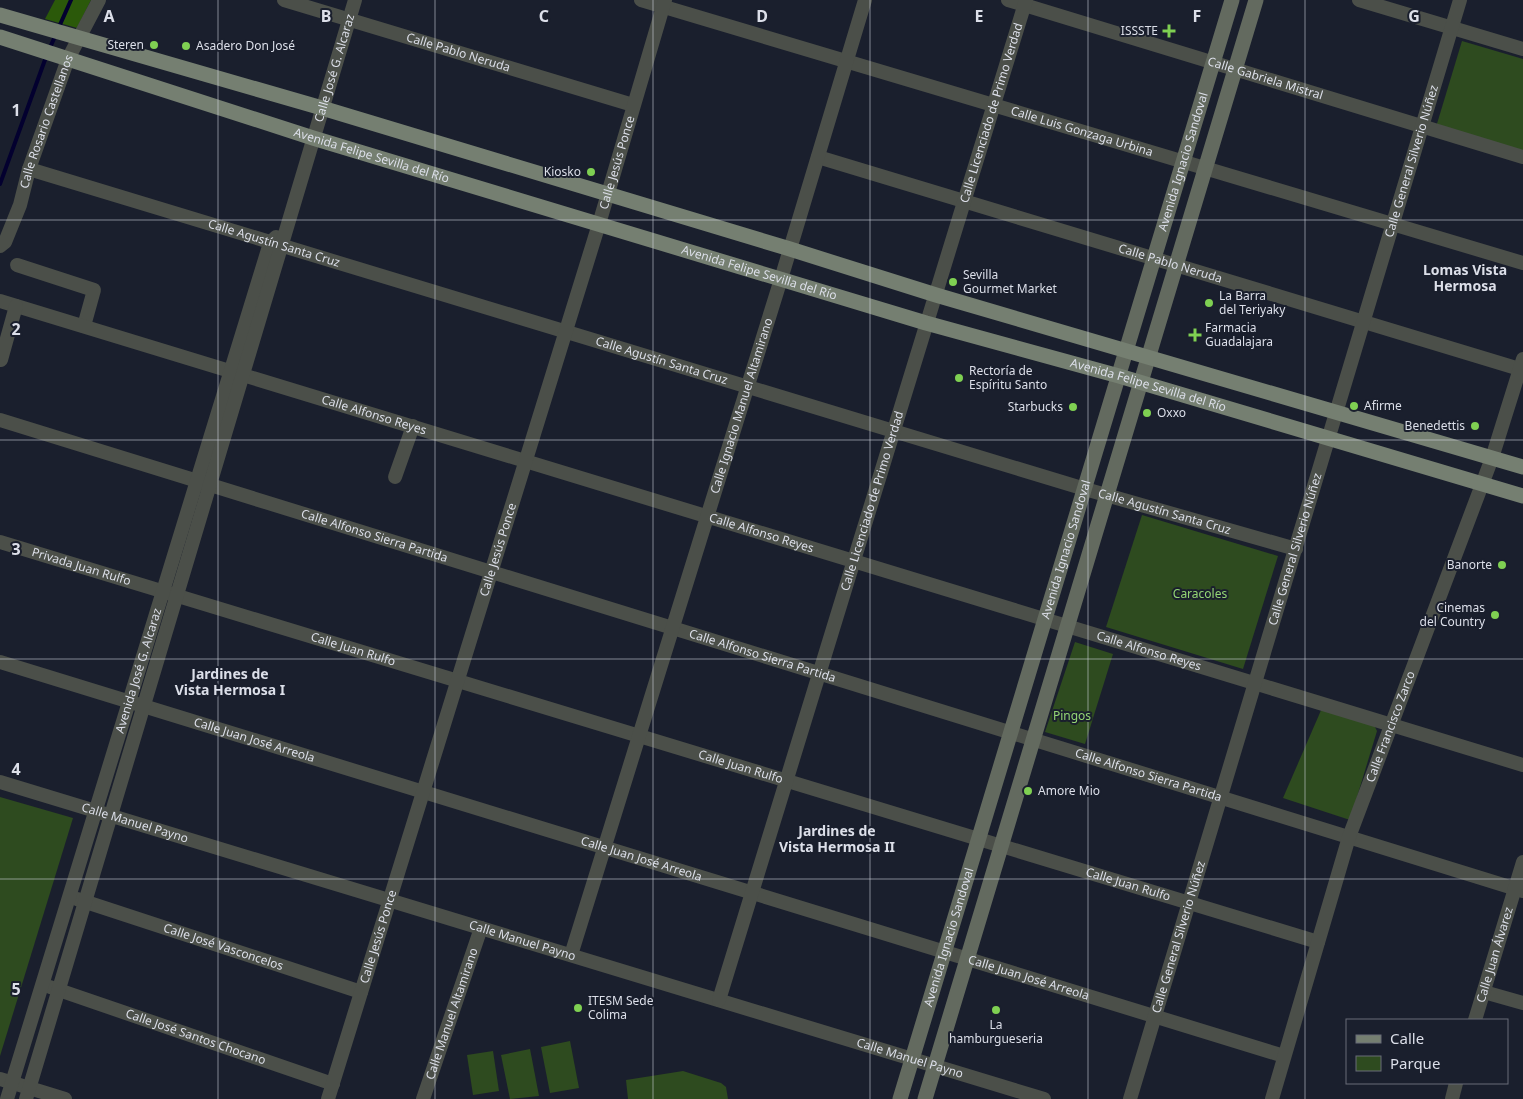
<svg xmlns="http://www.w3.org/2000/svg" width="1523" height="1099" font-family="'Noto Sans',sans-serif">
  <rect width="100%" height="100%" fill="#1a1f2d"/>
  <g fill="#2e4b1f">
    <polygon points="1462,41 1523,59 1523,152 1436,127"/>
    <polygon points="1142,515 1278,556 1243,669 1106,627"/>
    <polygon points="1075,642 1113,654 1085,744 1045,732"/>
    <polygon points="1322,708 1374,725 1377,731 1350,820 1283,798"/>
    <polygon points="0,797 73,818 0,1056"/>
    <polygon points="570,1041 579,1088 550,1093 541,1047"/>
    <polygon points="530,1049 539,1096 510,1099 501,1055"/>
    <polygon points="493,1051 499,1091 473,1095 467,1055"/>
    <polygon points="683,1071 721,1083 726,1087 728,1099 628,1099 626,1080"/>
  </g>
  <polygon fill="#2b590a" points="55,0 91,0 77,28 45,19"/>
  <g fill="none" stroke-linecap="round" stroke-linejoin="round">
    <g stroke="#03002f" stroke-width="4">
      <polyline points="59,27 71,0"/>
      <polyline points="49,50 56,34"/>
      <polyline points="0,184 46,57"/>
    </g>
    <g stroke="#4b4f49" stroke-width="14">
      <path id="s1" d="M284,0L633,105"/>
      <path id="s2" d="M641,0L1523,263"/>
      <path id="s3" d="M1008,0L1523,157"/>
      <polyline points="1359,0 1523,49"/>
      <path id="s4" d="M818,157L1523,370"/>
      <path id="s5" d="M29,169L1085,489L1296,549"/>
      <path id="s6" d="M0,246L5,242L20,205L29,169L68,59L99,0"/>
      <polyline points="17,265 94,290 84,326"/>
      <path id="s7" d="M0,301L1523,765"/>
      <polyline points="1,360 16,306"/>
      <path id="s8" d="M0,420L1523,891"/>
      <polyline points="395,477 413,426"/>
      <path id="s9" d="M0,542L1318,942"/>
      <path id="s10" d="M0,662L1284,1056"/>
      <path id="s11" d="M0,782L1044,1099"/>
      <path id="s12" d="M77,899L361,992"/>
      <path id="s13" d="M571,955L781,279L865,0"/>
      <path id="s14" d="M50,987L333,1084"/>
      <polyline points="1484,992 1523,1003"/>
      <path id="s15" d="M719,1000L1026,0"/>
      <path id="s16" d="M1475,1020L1523,862"/>
      <polyline points="0,1079 65,1099"/>
      <path id="s17" d="M7,1099L270,243L276,237"/>
      <path id="s18" d="M26,1099L355,0"/>
      <path id="s19" d="M328,1099L599,224L665,0"/>
      <path id="s20" d="M423,1099L481,928"/>
      <path id="s21" d="M1130,1099L1460,0"/>
      <path id="s22" d="M1272,1099L1349,837L1492,458L1523,359"/>
      <polyline points="1452,1099 1456,1083"/>
    </g>
    <g stroke="#636a5f" stroke-width="15">
      <path id="s23" d="M900,1099L1232,0"/>
      <polyline points="925,1099 1256,0"/>
    </g>
    <g stroke="#757f71" stroke-width="15">
      <polyline points="0,15 322,108 790,249 936,295 1523,467"/>
      <path id="s24" d="M0,37L313,138L926,323L1119,376L1523,496"/>
    </g>
  </g>
  <path fill="none" stroke="#dcdfe9" stroke-width="1" stroke-opacity="0.55" d="M218,0V1099M435,0V1099M653,0V1099M870,0V1099M1088,0V1099M1305,0V1099M0,220H1523M0,440H1523M0,659H1523M0,879H1523"/>
  <g fill="#7fd052" stroke="#1a1f2d" stroke-width="2">
    <path d="M1166.5 23.5h5v5h5v5h-5v5h-5v-5h-5v-5h5z"/>
    <circle cx="154" cy="45" r="5"/>
    <circle cx="186" cy="46" r="5"/>
    <circle cx="591" cy="172" r="5"/>
    <circle cx="953" cy="282" r="5"/>
    <circle cx="1209" cy="303" r="5"/>
    <path d="M1192.5 327.5h5v5h5v5h-5v5h-5v-5h-5v-5h5z"/>
    <circle cx="959" cy="378" r="5"/>
    <circle cx="1354" cy="406" r="5"/>
    <circle cx="1073" cy="407" r="5"/>
    <circle cx="1147" cy="413" r="5"/>
    <circle cx="1475" cy="426" r="5"/>
    <circle cx="1502" cy="565" r="5"/>
    <circle cx="1495" cy="615" r="5"/>
    <circle cx="1028" cy="791" r="5"/>
    <circle cx="578" cy="1008" r="5"/>
    <circle cx="996" cy="1010" r="5"/>
  </g>
  <g text-anchor="middle" stroke-width="4" stroke-linejoin="round" paint-order="stroke">
    <g font-size="12" fill="#dcdfe9" stroke="#1a1f2d" text-anchor="start">
      <text x="1158" y="35" text-anchor="end">ISSSTE</text>
      <text x="144" y="49" text-anchor="end">Steren</text>
      <text x="196" y="50">Asadero Don José</text>
      <text x="581" y="176" text-anchor="end">Kiosko</text>
      <text x="963" y="279">Sevilla<tspan x="963" dy="14">Gourmet Market</tspan></text>
      <text x="1219" y="300">La Barra<tspan x="1219" dy="14">del Teriyaky</tspan></text>
      <text x="1205" y="332">Farmacia<tspan x="1205" dy="14">Guadalajara</tspan></text>
      <text x="969" y="375">Rectoría de<tspan x="969" dy="14">Espíritu Santo</tspan></text>
      <text x="1364" y="410">Afirme</text>
      <text x="1063" y="411" text-anchor="end">Starbucks</text>
      <text x="1157" y="417">Oxxo</text>
      <text x="1465" y="430" text-anchor="end">Benedettis</text>
      <text x="1492" y="569" text-anchor="end">Banorte</text>
      <text x="1485" y="612" text-anchor="end">Cinemas<tspan x="1485" dy="14">del Country</tspan></text>
      <text x="1038" y="795">Amore Mio</text>
      <text x="588" y="1005">ITESM Sede<tspan x="588" dy="14">Colima</tspan></text>
      <text x="996" y="1029" text-anchor="middle">La<tspan x="996" dy="14">hamburgueseria</tspan></text>
    </g>
    <g font-size="12" fill="#dcdfe9" stroke="#1a1f2d">
      <text dy="4" stroke="none"><textPath href="#s1" startOffset="182">Calle Pablo Neruda</textPath></text>
      <text dy="4" stroke="none"><textPath href="#s18" startOffset="1076">Calle José G. Alcaraz</textPath></text>
      <text dy="4" stroke="none"><textPath href="#s3" startOffset="269">Calle Gabriela Mistral</textPath></text>
      <text dy="4" stroke="none"><textPath href="#s15" startOffset="928">Calle Licenciado de Primo Verdad</textPath></text>
      <text dy="4" stroke="none"><textPath href="#s6" startOffset="134">Calle Rosario Castellanos</textPath></text>
      <text dy="4" stroke="none"><textPath href="#s2" startOffset="460">Calle Luis Gonzaga Urbina</textPath></text>
      <text dy="4" stroke="none"><textPath href="#s24" startOffset="390">Avenida Felipe Sevilla del Río</textPath></text>
      <text dy="4" stroke="none"><textPath href="#s23" startOffset="979">Avenida Ignacio Sandoval</textPath></text>
      <text dy="4" stroke="none"><textPath href="#s21" startOffset="979">Calle General Silverio Núñez</textPath></text>
      <text dy="4" stroke="none"><textPath href="#s19" startOffset="980">Calle Jesús Ponce</textPath></text>
      <text dy="4" stroke="none"><textPath href="#s5" startOffset="256">Calle Agustín Santa Cruz</textPath></text>
      <text dy="4" stroke="none"><textPath href="#s4" startOffset="368">Calle Pablo Neruda</textPath></text>
      <text dy="4" stroke="none"><textPath href="#s24" startOffset="795">Avenida Felipe Sevilla del Río</textPath></text>
      <text dy="4" stroke="none"><textPath href="#s5" startOffset="661">Calle Agustín Santa Cruz</textPath></text>
      <text dy="4" stroke="none"><textPath href="#s24" startOffset="1200">Avenida Felipe Sevilla del Río</textPath></text>
      <text dy="4" stroke="none"><textPath href="#s13" startOffset="575">Calle Ignacio Manuel Altamirano</textPath></text>
      <text dy="4" stroke="none"><textPath href="#s7" startOffset="391">Calle Alfonso Reyes</textPath></text>
      <text dy="4" stroke="none"><textPath href="#s15" startOffset="522">Calle Licenciado de Primo Verdad</textPath></text>
      <text dy="4" stroke="none"><textPath href="#s5" startOffset="1186">Calle Agustín Santa Cruz</textPath></text>
      <text dy="4" stroke="none"><textPath href="#s7" startOffset="796">Calle Alfonso Reyes</textPath></text>
      <text dy="4" stroke="none"><textPath href="#s8" startOffset="392">Calle Alfonso Sierra Partida</textPath></text>
      <text dy="4" stroke="none"><textPath href="#s23" startOffset="574">Avenida Ignacio Sandoval</textPath></text>
      <text dy="4" stroke="none"><textPath href="#s19" startOffset="575">Calle Jesús Ponce</textPath></text>
      <text dy="4" stroke="none"><textPath href="#s21" startOffset="574">Calle General Silverio Núñez</textPath></text>
      <text dy="4" stroke="none"><textPath href="#s9" startOffset="85">Privada Juan Rulfo</textPath></text>
      <text dy="4" stroke="none"><textPath href="#s9" startOffset="369">Calle Juan Rulfo</textPath></text>
      <text dy="4" stroke="none"><textPath href="#s7" startOffset="1201">Calle Alfonso Reyes</textPath></text>
      <text dy="4" stroke="none"><textPath href="#s8" startOffset="798">Calle Alfonso Sierra Partida</textPath></text>
      <text dy="4" stroke="none"><textPath href="#s17" startOffset="448">Avenida José G. Alcaraz</textPath></text>
      <text dy="4" stroke="none"><textPath href="#s22" startOffset="391">Calle Francisco Zarco</textPath></text>
      <text dy="4" stroke="none"><textPath href="#s10" startOffset="266">Calle Juan José Arreola</textPath></text>
      <text dy="4" stroke="none"><textPath href="#s9" startOffset="774">Calle Juan Rulfo</textPath></text>
      <text dy="4" stroke="none"><textPath href="#s8" startOffset="1202">Calle Alfonso Sierra Partida</textPath></text>
      <text dy="4" stroke="none"><textPath href="#s11" startOffset="141">Calle Manuel Payno</textPath></text>
      <text dy="4" stroke="none"><textPath href="#s10" startOffset="671">Calle Juan José Arreola</textPath></text>
      <text dy="4" stroke="none"><textPath href="#s9" startOffset="1179">Calle Juan Rulfo</textPath></text>
      <text dy="4" stroke="none"><textPath href="#s19" startOffset="170">Calle Jesús Ponce</textPath></text>
      <text dy="4" stroke="none"><textPath href="#s23" startOffset="169">Avenida Ignacio Sandoval</textPath></text>
      <text dy="4" stroke="none"><textPath href="#s21" startOffset="169">Calle General Silverio Núñez</textPath></text>
      <text dy="4" stroke="none"><textPath href="#s11" startOffset="546">Calle Manuel Payno</textPath></text>
      <text dy="4" stroke="none"><textPath href="#s12" startOffset="154">Calle José Vasconcelos</textPath></text>
      <text dy="4" stroke="none"><textPath href="#s16" startOffset="68">Calle Juan Álvarez</textPath></text>
      <text dy="4" stroke="none"><textPath href="#s10" startOffset="1076">Calle Juan José Arreola</textPath></text>
      <text dy="4" stroke="none"><textPath href="#s20" startOffset="90">Calle Manuel Altamirano</textPath></text>
      <text dy="4" stroke="none"><textPath href="#s14" startOffset="154">Calle José Santos Chocano</textPath></text>
      <text dy="4" stroke="none"><textPath href="#s11" startOffset="951">Calle Manuel Payno</textPath></text>
    </g>
    <g font-size="12" fill="#94d674" stroke="#1a1f2d">
      <text x="1200" y="598">Caracoles</text>
      <text x="1072" y="720">Pingos</text>
    </g>
    <g font-size="14" font-weight="bold" fill="#dcdfe9" stroke="#1a1f2d">
      <text x="1465" y="275">Lomas Vista<tspan x="1465" dy="16">Hermosa</tspan></text>
      <text x="230" y="679">Jardines de<tspan x="230" dy="16">Vista Hermosa I</tspan></text>
      <text x="837" y="836">Jardines de<tspan x="837" dy="16">Vista Hermosa II</tspan></text>
    </g>
  </g>
  <g font-size="16" text-anchor="middle" font-weight="bold" fill="#dcdfe9" stroke="#1a1f2d" stroke-width="4" stroke-linejoin="round" paint-order="stroke">
    <text x="109" y="22">A</text>
    <text x="326" y="22">B</text>
    <text x="544" y="22">C</text>
    <text x="762" y="22">D</text>
    <text x="979" y="22">E</text>
    <text x="1197" y="22">F</text>
    <text x="1414" y="22">G</text>
    <text x="16" y="116">1</text>
    <text x="16" y="335">2</text>
    <text x="16" y="555">3</text>
    <text x="16" y="775">4</text>
    <text x="16" y="995">5</text>
  </g>
  <rect x="1346" y="1019" width="162" height="65" fill="#1a1f2d" stroke="#686c78"/>
  <rect x="1356" y="1035" width="25" height="8" fill="#757f71" stroke="#686c78"/>
  <text x="1390" y="1044" font-size="15" fill="#dcdfe9">Calle</text>
  <rect x="1356" y="1056" width="25" height="15" fill="#2e4b1f" stroke="#686c78"/>
  <text x="1390" y="1069" font-size="15" fill="#dcdfe9">Parque</text>
</svg>
